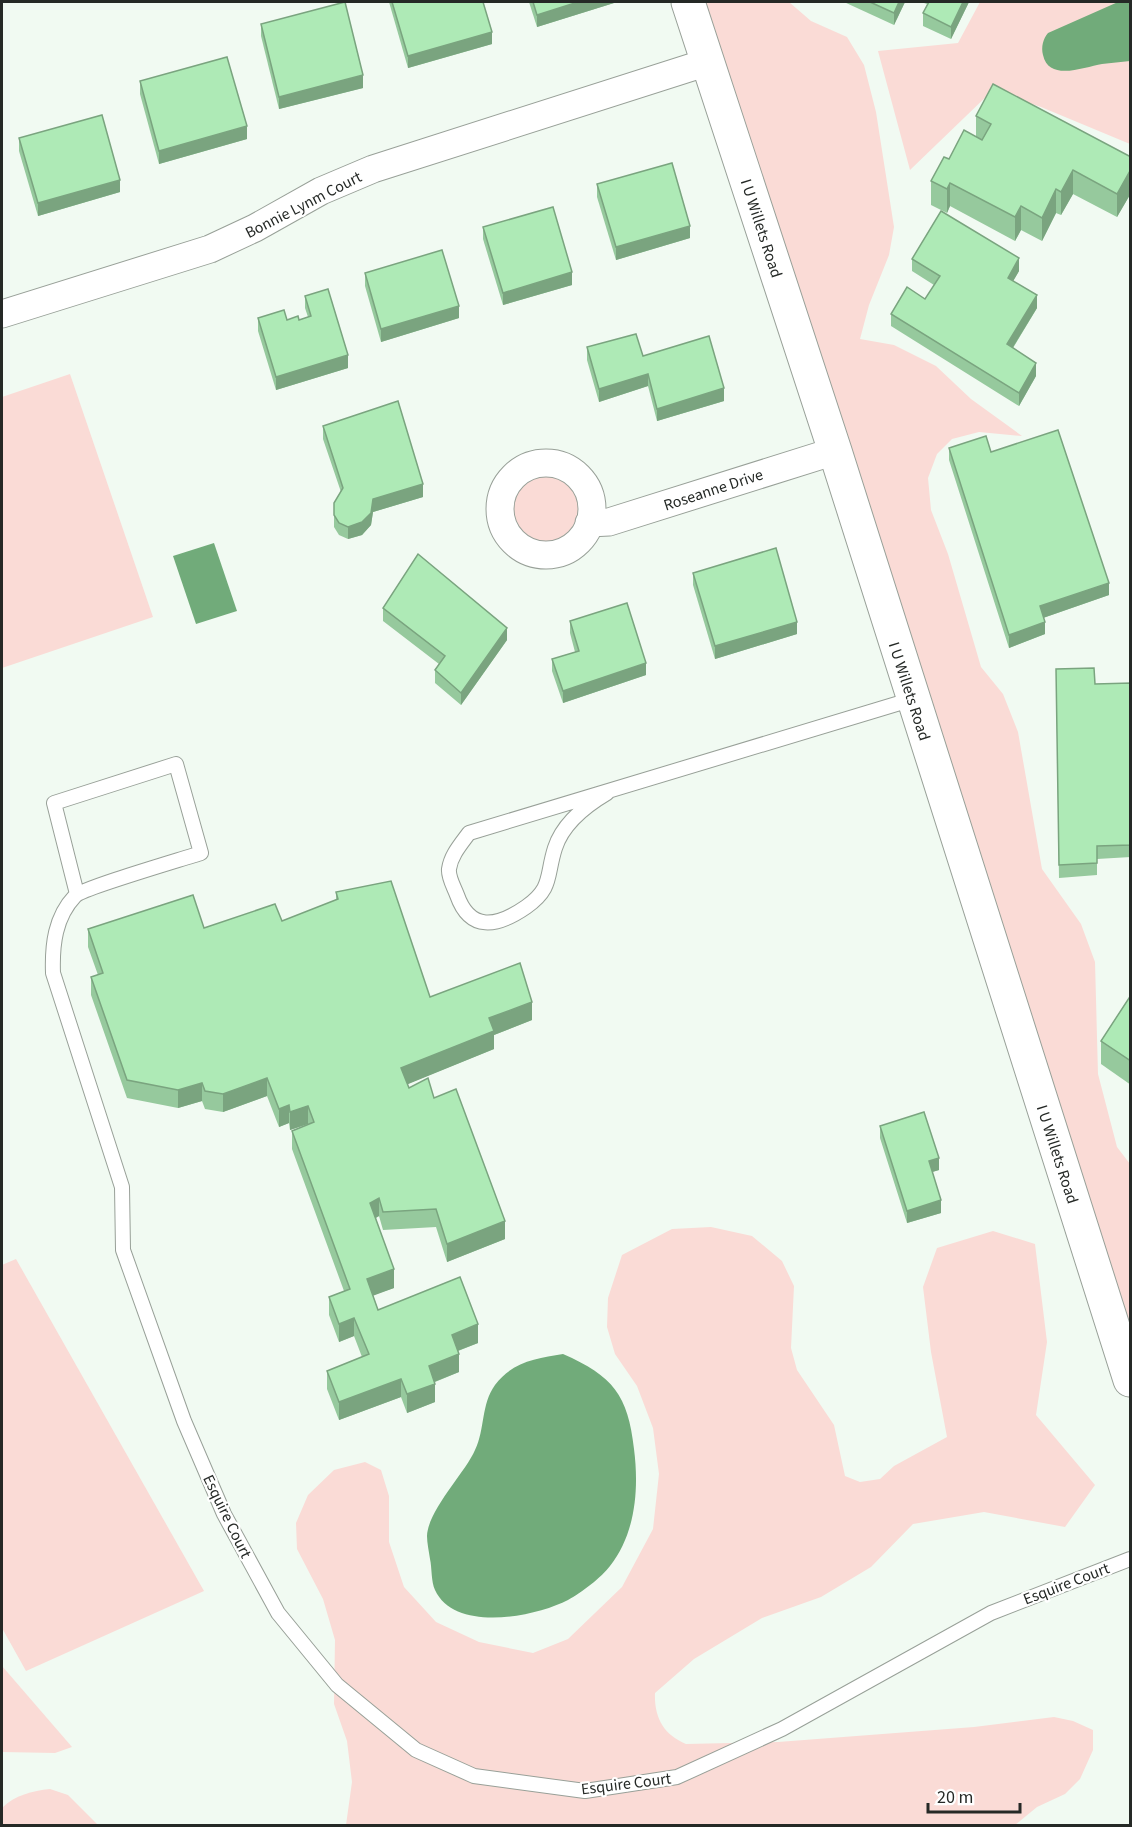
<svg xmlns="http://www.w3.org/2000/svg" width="1132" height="1827" font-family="'Source Sans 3',sans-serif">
  <rect width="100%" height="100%" fill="#f1faf2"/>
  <g fill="#fadbd6">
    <polygon points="700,2 789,2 811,21 847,37 864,65 876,112 894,227 889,255 869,305 860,339 894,345 936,366 971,399 1022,436 979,432 952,439 937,454 928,478 931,510 948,554 981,667 1003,694 1018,732 1042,869 1081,924 1095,962 1098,1074 1117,1147 1130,1164 1130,1351"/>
    <polygon points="980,2 1130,2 1130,144 1041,107 992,91 910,170 878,51 958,43"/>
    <polygon points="70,374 153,617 2,668 2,397"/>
    <circle cx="546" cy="509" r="46"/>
    <path d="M711,1227L752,1236L782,1261L794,1286L791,1348L797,1370L834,1425L845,1476L860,1482L880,1479L894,1466L947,1437L931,1352L923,1287L937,1248L993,1231L1035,1244L1047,1342L1036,1415L1095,1485L1065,1527L984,1512L913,1524L871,1567L821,1597L762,1618L694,1659L655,1693C654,1718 664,1735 686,1744L778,1742L974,1727L1054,1717L1073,1721L1093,1730V1750L1080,1779L1065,1794L1037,1807L1015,1825H346L352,1782L347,1741L334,1704L335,1640L323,1599L297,1549L296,1523L308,1495L334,1470L365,1462L381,1470L389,1496V1542L404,1587L436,1622L479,1642L533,1653L568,1639L622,1587L653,1529L659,1474L653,1428L637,1386L615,1354L607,1327L608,1298L622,1255L672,1229Z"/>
    <polygon points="16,1259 204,1591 26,1671 2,1628 2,1265"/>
    <polygon points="2,1666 72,1747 55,1753 2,1752"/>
    <path d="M50,1789L68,1795L98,1825H2V1808C15,1795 32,1791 50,1789Z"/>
  </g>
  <g fill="#71ab7a">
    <path d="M1118,2H1130V61C1121,62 1111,63 1102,64C1084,67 1049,82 1043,55C1041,47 1043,39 1048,33Z"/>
    <polygon points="214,543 237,611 196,624 173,556"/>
    <path d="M563,1354C613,1376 628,1395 634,1449C639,1488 636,1533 610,1566C602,1577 581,1593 568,1600C535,1617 455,1633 435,1590C431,1582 432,1568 430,1559C429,1552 427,1543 427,1536C428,1510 465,1473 475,1450C485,1429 481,1404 495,1385C512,1362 537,1358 563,1354Z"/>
  </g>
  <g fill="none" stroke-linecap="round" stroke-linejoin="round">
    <defs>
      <g id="lane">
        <path d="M607,793C585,806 563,823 555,848C546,876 553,888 526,907C497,927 470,932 457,895C454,887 448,877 449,869C451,855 461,844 469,833L913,699"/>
        <path d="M77,894L54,803L176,764L201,853C183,859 83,888 75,896C55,917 52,945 53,973L122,1187L123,1250L184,1421L224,1514L278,1613L337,1685L416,1750L474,1776L585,1791L677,1777L782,1729L991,1613L1130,1559"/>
      </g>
      <g id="street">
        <polyline points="2,314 210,249 255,228 321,191 373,169 708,62"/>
        <circle cx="546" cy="509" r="46"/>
        <polyline points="589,523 609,522 835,451"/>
      </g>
      <polyline id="secondary" points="688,2 835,451 1130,1380"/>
    </defs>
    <use href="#lane" stroke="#98a098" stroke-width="16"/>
    <use href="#street" stroke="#98a098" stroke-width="29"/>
    <use href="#secondary" stroke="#98a098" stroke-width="35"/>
    <use href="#lane" stroke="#fff" stroke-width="14"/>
    <use href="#street" stroke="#fff" stroke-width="27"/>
    <use href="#secondary" stroke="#fff" stroke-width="33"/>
  </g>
  <g fill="#96c99d">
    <polygon points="389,2 483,2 492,44 408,68"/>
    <polygon points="529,2 614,2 614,3 537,27"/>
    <polygon points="844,2 905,2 894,25"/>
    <polygon points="921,2 969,2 951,39 923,26 923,13 927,4"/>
    <polygon points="261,24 363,88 279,109 261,36"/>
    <polygon points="140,81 247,139 159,164 140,94"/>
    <polygon points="976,116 1131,157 1131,193 1117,217 1073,194 1061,215 1056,213 1042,241 1021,230 1015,241 950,206 947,213 931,205 931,181 949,159 976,137"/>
    <polygon points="19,138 120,192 38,216 19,151"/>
    <polygon points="597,184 690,238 616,260 597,197"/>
    <polygon points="483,227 572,285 503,305 483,239"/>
    <polygon points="912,259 1019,271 1013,281 1037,308 1013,348 1036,376 1019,406 891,326 891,314 925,299 934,285 912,271"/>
    <polygon points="365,273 459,318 381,342 365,286"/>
    <polygon points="305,296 348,368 276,390 258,331 258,318 299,320 308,317 305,308"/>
    <polygon points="587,347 643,356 724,401 657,421 648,386 599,402 587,360"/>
    <polygon points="323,426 423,497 373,512 371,525 362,535 348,539 339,535 334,527 334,503 341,492 323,439"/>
    <polygon points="949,448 991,452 1109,595 1043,618 1045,634 1009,648 949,460"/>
    <polygon points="693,573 797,634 715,659 693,585"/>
    <polygon points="383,608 507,640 461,705 435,683 435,670 439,664 383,621"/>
    <polygon points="570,621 646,675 563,703 552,671 552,659 575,652 570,633"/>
    <polygon points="1056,669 1095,684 1131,683 1131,857 1097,859 1097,875 1059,878"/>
    <polygon points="336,892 430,997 532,1020 494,1035 494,1049 407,1084 409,1088 434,1098 505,1239 447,1262 436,1227 383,1230 379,1216 376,1218 394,1288 373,1295 378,1310 478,1343 458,1351 459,1372 435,1382 435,1402 407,1413 401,1397 339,1420 327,1389 327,1371 362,1357 354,1336 339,1342 329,1315 329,1297 344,1291 292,1149 292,1131 308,1124 290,1130 289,1123 279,1127 267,1096 223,1112 205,1109 202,1101 178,1108 127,1098 91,995 91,977 98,975 88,947 88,929 204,928 282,921 336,900"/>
    <polygon points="1131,995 1131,1085 1101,1064 1101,1041"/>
    <polygon points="880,1126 939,1170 932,1172 941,1213 907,1223 880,1138"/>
  </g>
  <g fill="#7aa47f">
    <polygon points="578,2 614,2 614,3 537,27 537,15"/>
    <polygon points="899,2 905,2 894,25 894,13"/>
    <polygon points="963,2 969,2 951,39 951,27"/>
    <polygon points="492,32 492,44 408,68 408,56"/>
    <polygon points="363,75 363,88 279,109 279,97"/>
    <polygon points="247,126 247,139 159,164 159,151"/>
    <polygon points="1131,169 1131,193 1117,217 1117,194"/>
    <polygon points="1073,170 1073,194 1061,215 1061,192"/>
    <polygon points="120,180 120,192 38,216 38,203"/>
    <polygon points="950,183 950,206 947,213 947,189"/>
    <polygon points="1056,189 1056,213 1042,241 1042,218"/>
    <polygon points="1021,206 1021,230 1015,241 1015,217"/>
    <polygon points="690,226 690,238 616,260 616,247"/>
    <polygon points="1019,258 1019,271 1008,290 1008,278"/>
    <polygon points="572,272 572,285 503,305 503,293"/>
    <polygon points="1037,295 1037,308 1007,357 1007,344"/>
    <polygon points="459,306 459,318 381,342 381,329"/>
    <polygon points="348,355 348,368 276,390 276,377"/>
    <polygon points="1036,363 1036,376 1019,406 1019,393"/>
    <polygon points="648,374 648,386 599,402 599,389"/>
    <polygon points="724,388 724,401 657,421 657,409"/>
    <polygon points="423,484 423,497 373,512 371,525 362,535 348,539 348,527 373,499"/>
    <polygon points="1109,583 1109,595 1040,619 1040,606"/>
    <polygon points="797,622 797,634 715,659 715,646"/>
    <polygon points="1045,622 1045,634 1009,648 1009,635"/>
    <polygon points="507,628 507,640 461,705 461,693"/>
    <polygon points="646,663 646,675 563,703 563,691"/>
    <polygon points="532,1002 532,1020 494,1035 494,1049 401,1087 401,1068 489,1018"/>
    <polygon points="267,1078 267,1096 223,1112 223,1094"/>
    <polygon points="202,1083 202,1101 178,1108 178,1090"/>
    <polygon points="289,1105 289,1123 279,1127 279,1109"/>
    <polygon points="308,1106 308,1124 290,1130 290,1112"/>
    <polygon points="939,1158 939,1170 929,1173 929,1161"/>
    <polygon points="379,1198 379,1216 370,1221 370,1203"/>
    <polygon points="941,1200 941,1213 907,1223 907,1211"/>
    <polygon points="505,1221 505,1239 447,1262 447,1244"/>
    <polygon points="394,1269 394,1288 367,1298 367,1279"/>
    <polygon points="354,1318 354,1336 339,1342 339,1324"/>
    <polygon points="478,1324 478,1343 452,1353 452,1335"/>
    <polygon points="459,1354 459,1372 429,1384 429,1366"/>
    <polygon points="401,1379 401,1397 339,1420 339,1402"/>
    <polygon points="435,1384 435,1402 407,1413 407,1394"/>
  </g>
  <g fill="#aeeab6" stroke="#7aa47f" stroke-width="1.5">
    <polygon points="345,2 363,75 279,97 261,24"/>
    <polygon points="392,2 483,2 492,32 408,56"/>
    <polygon points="533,2 578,2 537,15"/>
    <polygon points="870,2 899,2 894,13"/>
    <polygon points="929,2 963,2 951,27 923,13"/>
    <polygon points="227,57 247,126 159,151 140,81"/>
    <polygon points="993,84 1131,157 1131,169 1117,194 1073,170 1061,192 1056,189 1042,218 1021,206 1015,217 950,183 947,189 931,181 944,157 949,159 964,130 982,140 991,124 976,116"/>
    <polygon points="102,115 120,180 38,203 19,138"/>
    <polygon points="672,163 690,226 616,247 597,184"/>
    <polygon points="553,207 572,272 503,293 483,227"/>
    <polygon points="941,211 1019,258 1008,278 1037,295 1007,344 1036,363 1019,393 891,314 907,287 925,299 940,276 912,259"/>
    <polygon points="442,250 459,306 381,329 365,273"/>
    <polygon points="328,289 348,355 276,377 258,318 284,310 287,320 298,316 299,320 311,316 305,296"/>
    <polygon points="636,334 643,356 709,336 724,388 657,409 648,374 599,389 587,347"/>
    <polygon points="398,401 423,484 373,499 371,513 362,522 348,527 339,523 334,515 334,503 343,488 323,426"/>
    <polygon points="1058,430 1109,583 1040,606 1045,622 1009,635 949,448 986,436 991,452"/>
    <polygon points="776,548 797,622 715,646 693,573"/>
    <polygon points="418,554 507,628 461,693 435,670 445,656 383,608"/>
    <polygon points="627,603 646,663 563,691 552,659 579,651 570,621"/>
    <polygon points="1094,668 1095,684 1131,683 1131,845 1097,846 1097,863 1059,865 1056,669"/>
    <polygon points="391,881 430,997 520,963 532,1002 489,1018 494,1031 401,1068 409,1088 428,1078 434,1098 456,1089 505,1221 447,1244 436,1209 383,1212 379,1198 370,1203 394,1269 367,1279 378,1310 460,1277 478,1324 452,1335 459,1354 429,1366 435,1384 407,1394 401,1379 339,1402 327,1371 369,1354 354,1318 339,1324 329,1297 350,1289 292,1131 314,1122 308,1106 290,1112 289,1105 279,1109 267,1078 223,1094 205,1091 202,1083 178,1090 127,1080 91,977 103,973 88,929 193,895 204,928 275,904 282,921 338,899 336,892"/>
    <polygon points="1131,995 1131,1061 1101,1041"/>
    <polygon points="924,1112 939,1158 929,1161 941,1200 907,1211 880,1126"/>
  </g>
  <g text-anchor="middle" stroke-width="4.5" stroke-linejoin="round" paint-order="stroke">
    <g font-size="16" fill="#252926" stroke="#fff">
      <text transform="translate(303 204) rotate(-27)" y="6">Bonnie Lynm Court</text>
      <text transform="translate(762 228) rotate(72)" y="6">I U Willets Road</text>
      <text transform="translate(713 489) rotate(-18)" y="6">Roseanne Drive</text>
      <text transform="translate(910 691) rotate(72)" y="6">I U Willets Road</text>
      <text transform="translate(1058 1154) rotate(72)" y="6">I U Willets Road</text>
      <text transform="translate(228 1516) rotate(64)" y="6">Esquire Court</text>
      <text transform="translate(1066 1583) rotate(-21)" y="6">Esquire Court</text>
      <text transform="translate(626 1783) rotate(-7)" y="6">Esquire Court</text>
    </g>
  </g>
  <rect width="1132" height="1827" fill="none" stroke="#252926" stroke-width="6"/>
  <path d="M928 1803v9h92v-9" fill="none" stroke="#252926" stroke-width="3"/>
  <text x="937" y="1803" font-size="18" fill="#252926" stroke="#ffffff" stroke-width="4.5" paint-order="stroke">20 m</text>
</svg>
